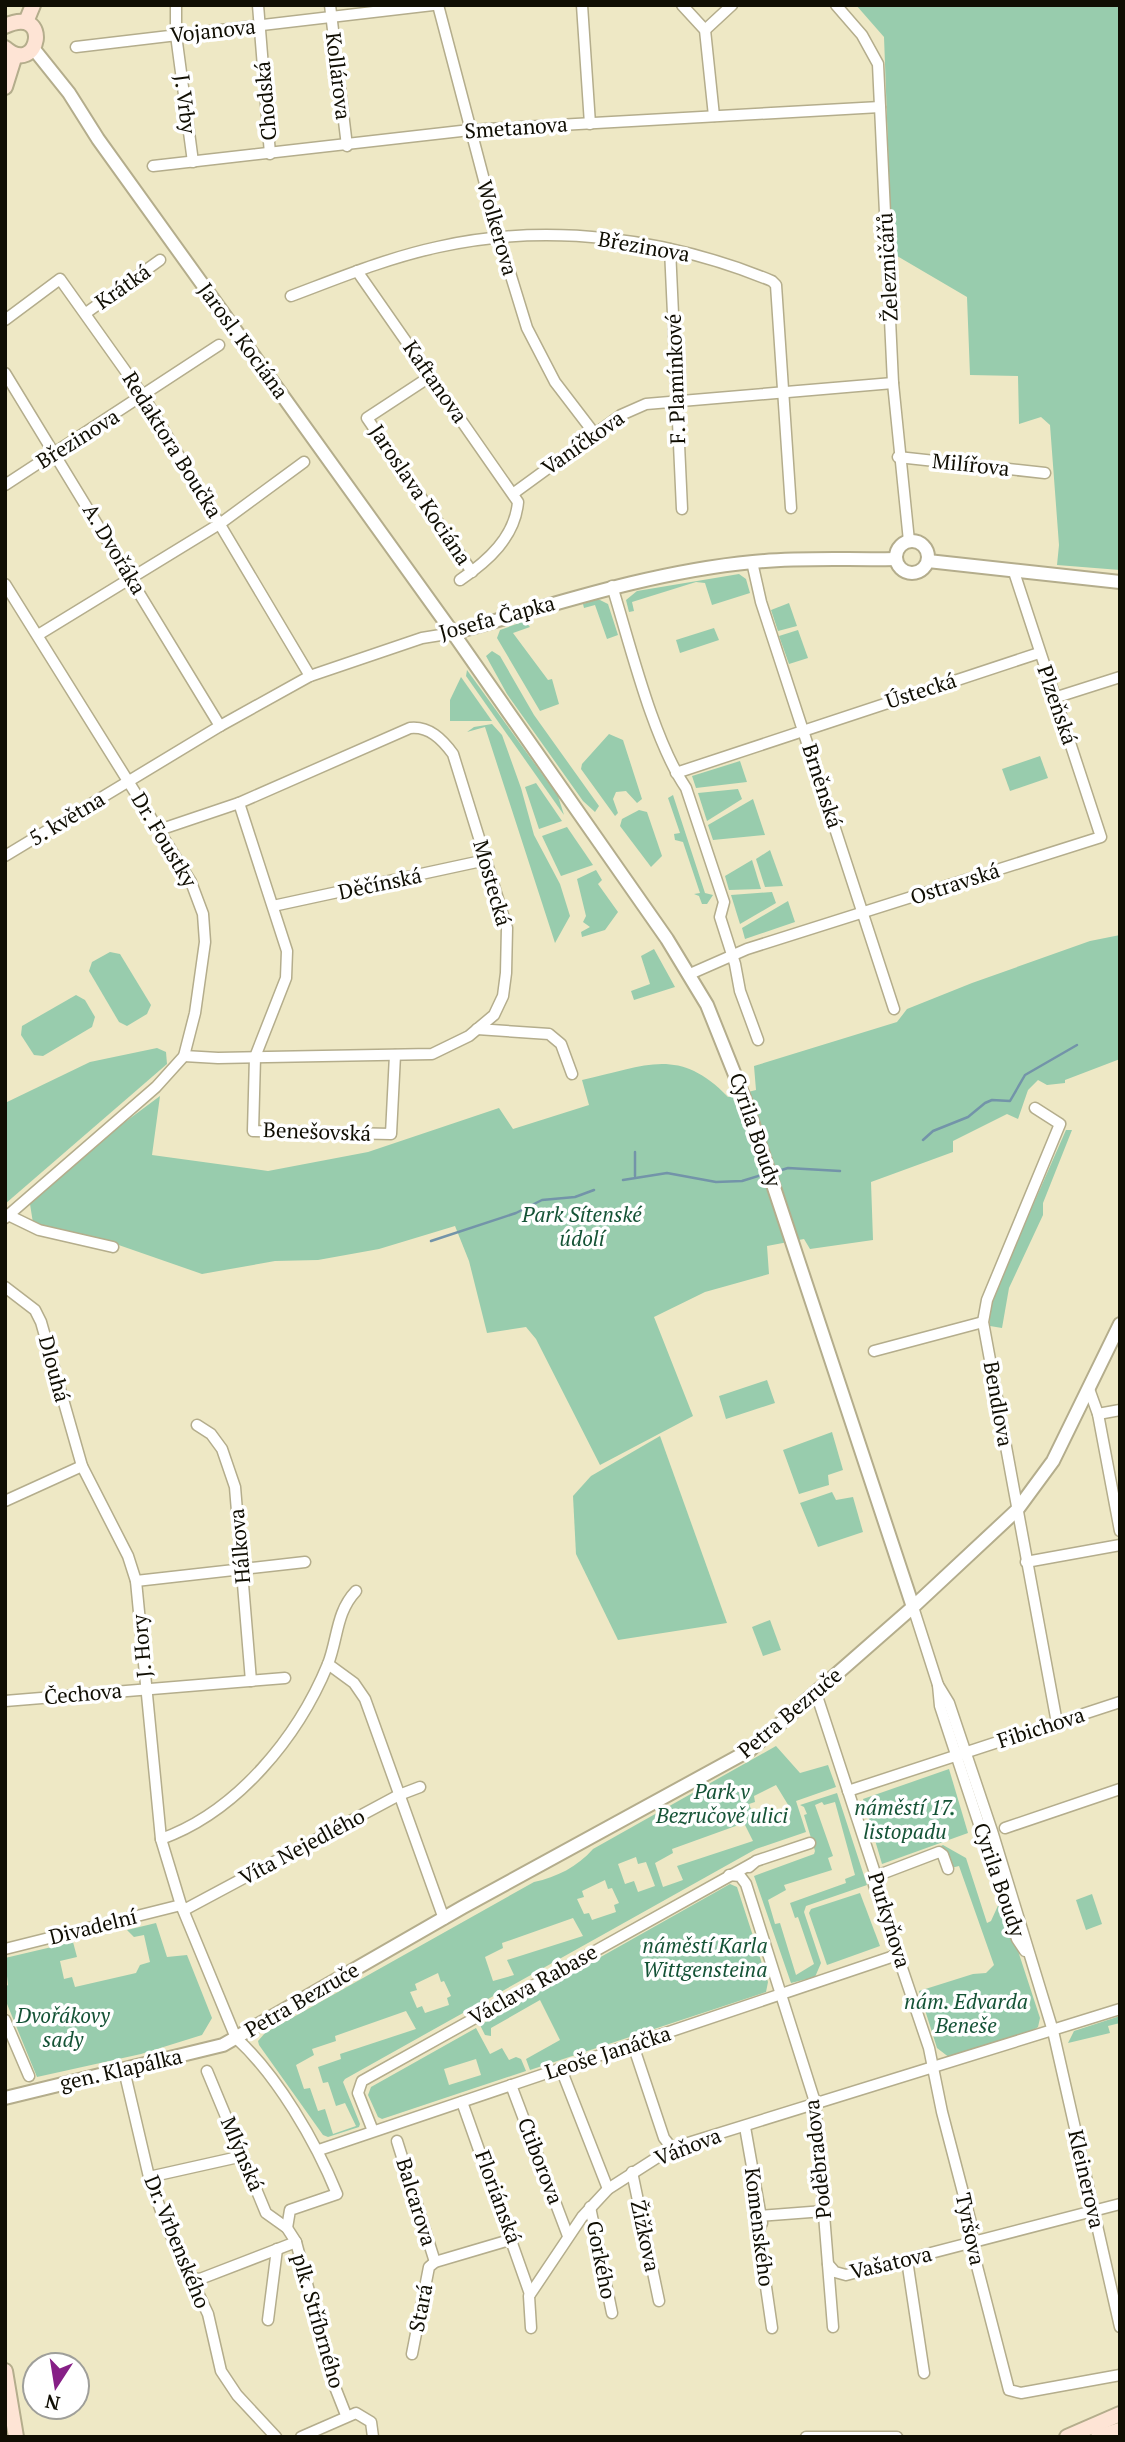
<svg xmlns="http://www.w3.org/2000/svg" width="1125" height="2442" font-family="'PT Serif',serif">
  <rect width="100%" height="100%" fill="#eee8c5"/>
  <g fill="#98ccad" fill-rule="evenodd">
    <polygon points="856,5 1120,5 1120,570 1057,565 1059,545 1050,425 1041,417 1019,424 1018,376 970,375 967,297 892,253 884,37"/>
    <polygon points="739,574 746,579 750,593 712,605 705,583 696,582 632,602 634,611 629,612 626,600 637,591"/>
    <polygon points="598,599 608,604 618,635 607,639 595,605 584,608 583,604"/>
    <polygon points="789,603 797,626 778,631 771,610"/>
    <polygon points="525,621 530,627 513,633 548,680 552,679 559,704 540,711 497,638 500,630"/>
    <polygon points="714,628 719,640 680,653 676,640"/>
    <polygon points="798,630 808,658 789,664 779,636"/>
    <polygon points="492,651 500,656 534,715 599,806 595,812 583,801 507,694 486,656"/>
    <polygon points="467,670 558,796 564,815 466,676"/>
    <polygon points="461,677 492,721 450,721 450,700"/>
    <polygon points="492,724 502,735 521,788 534,835 560,884 570,916 555,943 485,727 467,732 474,727"/>
    <polygon points="609,734 623,740 642,799 637,803 626,791 616,792 613,799 618,813 615,816 581,769 582,764"/>
    <polygon points="1040,756 1048,778 1010,791 1002,769"/>
    <polygon points="740,761 747,782 696,788 692,776"/>
    <polygon points="536,783 562,821 539,829 525,787"/>
    <polygon points="738,789 742,799 707,821 698,793"/>
    <polygon points="673,795 705,893 713,895 707,904 702,904 699,896 694,894 700,893 683,842 675,840 674,834 680,833 668,798"/>
    <polygon points="753,799 765,835 713,840 708,825"/>
    <polygon points="639,810 647,812 662,856 651,867 620,826 622,819"/>
    <polygon points="567,827 593,865 561,876 542,836"/>
    <polygon points="770,850 783,886 765,887 756,859"/>
    <polygon points="752,860 761,889 729,890 725,876"/>
    <polygon points="596,870 602,880 598,884 618,912 605,930 582,937 581,932 590,927 583,922 586,916 577,879"/>
    <polygon points="772,892 776,903 740,924 731,895"/>
    <polygon points="788,901 795,922 745,939 742,928"/>
    <path d="M1120,935V1059L1065,1080V1083L1047,1085L1038,1080L1028,1090L1018,1119L1007,1114L953,1141V1152L871,1182L873,1240L810,1249L804,1239L767,1246L769,1274L705,1292L654,1317L693,1416L600,1465L536,1339L526,1327L487,1333L469,1261L455,1226L379,1249L318,1260L275,1261L202,1274L110,1242L33,1223L30,1204L113,1131L160,1096L152,1155L268,1171L368,1152L499,1108L513,1129L589,1105L582,1080C644,1067 678,1045 728,1097L756,1090L754,1066L897,1022L907,1009L972,983L1090,941Z"/>
    <polygon points="654,949 675,987 634,1000 631,991 650,984 641,956"/>
    <polygon points="110,952 120,954 151,1005 147,1014 127,1026 119,1022 89,971 92,962"/>
    <polygon points="76,995 85,1000 95,1017 92,1027 43,1056 34,1055 21,1035 22,1026"/>
    <polygon points="157,1048 166,1052 167,1064 5,1204 5,1103 90,1062"/>
    <polygon points="1066,1130 1072,1130 1043,1203 1043,1215 1009,1288 1002,1328 990,1326 990,1303"/>
    <polygon points="767,1380 775,1403 726,1419 719,1396"/>
    <polygon points="832,1432 843,1470 828,1475 829,1485 799,1494 783,1450"/>
    <polygon points="660,1436 727,1623 618,1640 576,1554 573,1496 591,1476"/>
    <polygon points="832,1492 836,1500 853,1497 863,1532 818,1547 800,1503"/>
    <polygon points="770,1620 781,1650 763,1656 752,1627"/>
    <path d="M776,1746L800,1773L828,1765L836,1787L796,1801L806,1832L756,1849L345,2079L343,2082L360,2124L359,2127L328,2137L323,2135L259,2045L258,2041L265,2033L534,1882C557,1877 577,1867 593,1849ZM776,1785L790,1808L785,1810L787,1817L763,1825L760,1818L755,1819L749,1804L755,1802L754,1796ZM744,1823L753,1841L677,1866L683,1880L663,1887L655,1863L673,1853L672,1849ZM636,1857L638,1864L646,1862L655,1886L638,1892L634,1881L625,1884L618,1864ZM605,1880L608,1889L612,1888L619,1903L614,1905L616,1912L592,1920L589,1913L584,1914L577,1899L584,1897L582,1891ZM573,1918L583,1936L507,1960L514,1975L493,1981L485,1957L503,1948L502,1943ZM438,1973L441,1982L444,1981L451,1996L447,1998L449,2005L425,2013L422,2006L417,2008L410,1992L417,1990L415,1984ZM406,2011L416,2029L340,2054L341,2059L318,2067L323,2083L328,2082L336,2106L345,2103L356,2126L333,2134L325,2109L318,2111L310,2088L304,2089L296,2065L314,2055L312,2049L336,2041L335,2036Z"/>
    <polygon points="949,1769 968,1833 882,1864 863,1799"/>
    <path d="M837,1793L867,1885L806,1906L804,1912L821,1963L815,1977L791,1983L754,1876L814,1854L815,1851L804,1815L807,1814L804,1807L800,1805ZM822,1802L824,1805L835,1802L855,1875L845,1879L846,1883L790,1903L795,1918L798,1917L814,1964L796,1975L780,1923L775,1924L768,1900L786,1890L784,1885L832,1870L828,1858L833,1856L815,1805Z"/>
    <polygon points="943,1845 966,1858 987,1923 991,1921 1001,1899 1040,2018 1038,2027 1029,2033 950,2058 937,2048 919,1991 973,1974 986,1973 994,1965 959,1866 951,1868 946,1852 939,1847"/>
    <polygon points="730,1884 737,1887 768,1982 766,1992 530,2070 526,2059 560,2040 540,2000 491,2028 491,2036 485,2035 480,2025"/>
    <polygon points="860,1893 880,1946 827,1965 809,1913 811,1909"/>
    <polygon points="1092,1894 1102,1924 1086,1930 1076,1900"/>
    <polygon points="156,1923 167,1957 187,1955 212,2018 202,2035 141,2054 37,2077 5,1999 5,1987 8,1985 5,1958 73,1942 77,1957 60,1961 64,1979 72,1977 75,1987 136,1973 140,1965 150,1962 144,1935 134,1937 127,1930"/>
    <polygon points="1120,2016 1120,2023 1108,2026 1110,2033 1068,2043 1074,2031"/>
    <path d="M476,2028L490,2054L502,2048L509,2060L516,2057L521,2059L526,2071L382,2119L378,2117L368,2095L371,2087ZM476,2059L481,2075L449,2085L444,2069Z"/>
  </g>
  <g fill="none" stroke-linecap="round" stroke-linejoin="round">
    <g stroke="#7394a9" stroke-width="2.5">
      <polyline points="923,1140 933,1131 968,1117 985,1103 992,1100 1010,1101 1025,1075 1077,1045"/>
      <polyline points="635,1152 635,1176"/>
      <polyline points="775,1172 788,1168 840,1171"/>
      <polyline points="623,1180 667,1173 716,1182 742,1181 765,1174"/>
      <polyline points="431,1241 516,1213 542,1200 575,1197 594,1190"/>
    </g>
    <defs>
      <g id="minor">
        <polyline points="176,5 176,35 193,162"/>
        <polyline points="258,5 270,154"/>
        <polyline points="330,5 347,146"/>
        <polyline points="438,5 499,237 527,328 555,382 594,433"/>
        <polyline points="582,5 590,124"/>
        <polyline points="682,5 705,30 714,116"/>
        <polyline points="836,5 862,35 878,64 893,383 909,541"/>
        <polyline points="705,30 732,5"/>
        <polyline points="76,47 433,5"/>
        <polyline points="153,166 470,130 880,107"/>
        <polyline points="670,249 682,509"/>
        <path d="M357,271L518,502C515,537 488,561 460,580"/>
        <path d="M291,296C339,278 387,258 438,247C548,222 668,238 772,281L776,285L791,508"/>
        <polyline points="86,313 160,260"/>
        <polyline points="5,320 60,279 144,397 310,676"/>
        <polyline points="5,373 220,726"/>
        <polyline points="431,376 367,418 472,572"/>
        <polyline points="898,457 1045,473"/>
        <polyline points="5,485 219,345"/>
        <polyline points="514,493 621,415 646,404 893,383"/>
        <polyline points="752,562 761,602 894,1009"/>
        <polyline points="5,584 191,882 203,914 205,942 195,1013 184,1056 156,1087 5,1218"/>
        <path d="M612,586C630,644 653,740 686,788L724,902L720,917L735,964L740,991L758,1040"/>
        <polyline points="38,635 221,523 304,462"/>
        <polyline points="1054,698 1120,677"/>
        <polyline points="676,773 1039,653"/>
        <polyline points="239,803 287,951 286,978 255,1057 253,1131 391,1134 395,1055"/>
        <path d="M159,830L239,803L410,728C429,726 442,739 453,754L507,928L506,973L503,996L494,1015L469,1036L432,1054L218,1058L184,1056"/>
        <polyline points="5,856 220,726 310,676 422,638 453,633"/>
        <polyline points="273,906 486,860"/>
        <polyline points="690,974 747,949 1101,837 1014,572"/>
        <polyline points="477,1029 549,1034 561,1044 572,1074"/>
        <polyline points="1035,1108 1060,1124 987,1300 983,1322 1057,1723"/>
        <polyline points="8,1215 39,1230 113,1247"/>
        <path d="M5,1287L35,1310L41,1322L82,1466L128,1556L136,1581L161,1839L181,1905L236,2038C277,2075 316,2142 337,2194L290,2210L287,2228"/>
        <polyline points="874,1351 983,1322"/>
        <polyline points="1089,1389 1098,1414 1120,1531"/>
        <polyline points="1098,1414 1120,1410"/>
        <polyline points="197,1425 211,1434 222,1449 235,1487 251,1681"/>
        <polyline points="5,1501 82,1466"/>
        <polyline points="1026,1562 1120,1545"/>
        <polyline points="136,1581 305,1562"/>
        <polyline points="913,1607 938,1685 940,1706 1017,1939 1025,1951"/>
        <polyline points="328,1664 354,1683 365,1699 444,1919"/>
        <polyline points="938,1685 949,1703 992,1831 1053,2031 1120,2327"/>
        <polyline points="816,1693 876,1876 874,1885 929,2048 942,2112 972,2227 971,2243 1009,2390 1021,2393 1120,2375"/>
        <polyline points="5,1701 285,1678"/>
        <polyline points="848,1791 1120,1702"/>
        <polyline points="1005,1828 1120,1789"/>
        <path d="M161,1839C237,1812 298,1737 328,1664C338,1638 336,1612 356,1591"/>
        <polyline points="749,1867 756,1861 810,1843"/>
        <polyline points="729,1875 740,1876 746,1884 815,2102 833,2327"/>
        <polyline points="876,1876 939,1852 943,1855 948,1869"/>
        <polyline points="184,1910 399,1795 420,1787"/>
        <polyline points="5,1949 181,1905"/>
        <polyline points="5,2020 29,2076"/>
        <polyline points="633,2045 664,2138 672,2148"/>
        <polyline points="561,2069 608,2189"/>
        <polyline points="124,2070 149,2177 166,2225 208,2314 221,2371 237,2395 276,2437"/>
        <polyline points="207,2071 266,2213 287,2228 296,2242 333,2382 346,2415"/>
        <polyline points="511,2085 568,2236"/>
        <polyline points="462,2102 530,2294"/>
        <polyline points="745,2127 762,2223 758,2232 772,2328"/>
        <polyline points="373,2131 358,2093 362,2081 753,1863"/>
        <polyline points="397,2141 435,2262"/>
        <polyline points="319,2150 897,1955"/>
        <polyline points="632,2172 659,2301"/>
        <polyline points="149,2177 243,2156"/>
        <polyline points="590,2207 612,2313"/>
        <polyline points="760,2216 824,2211"/>
        <polyline points="907,2260 924,2373"/>
        <polyline points="828,2264 835,2272 846,2275 1120,2204"/>
        <polyline points="191,2278 200,2279 296,2242"/>
        <polyline points="268,2320 277,2249"/>
        <polyline points="531,2328 529,2296 582,2217 608,2189 672,2148 1120,2009"/>
        <polyline points="412,2354 429,2267 435,2262 513,2239"/>
        <polyline points="301,2437 356,2413 371,2422 373,2437"/>
        <polyline points="806,2437 897,2437"/>
      </g>
      <g id="tertiary">
        <polyline points="33,48 69,93 98,139 453,633 667,939 707,1005 745,1100 913,1607"/>
        <circle cx="912" cy="557" r="16"/>
        <polyline points="928,561 1120,582"/>
        <path d="M453,633C553,605 649,572 753,562C801,557 848,560 896,559"/>
        <polyline points="5,2098 223,2045 463,1907 750,1750 913,1607 1017,1510 1053,1461 1120,1324"/>
      </g>
      <g id="secondary">
        <polyline points="26,22 33,5"/>
        <path d="M5,26C53,4 39,78 5,48"/>
        <polyline points="5,87 15,55"/>
        <polyline points="5,2371 16,2437"/>
        <polyline points="1067,2437 1120,2414"/>
        <polyline points="1098,2437 1120,2430"/>
      </g>
    </defs>
    <use href="#minor" stroke="#b4ad8c" stroke-width="13"/>
    <use href="#tertiary" stroke="#b4ad8c" stroke-width="16"/>
    <use href="#secondary" stroke="#b4ad8c" stroke-width="18"/>
    <use href="#minor" stroke="#fff" stroke-width="10"/>
    <use href="#tertiary" stroke="#fff" stroke-width="12"/>
    <use href="#secondary" stroke="#fee4d5" stroke-width="14"/>
  </g>
  <g text-anchor="middle" stroke-width="7" stroke-linejoin="round" paint-order="stroke">
    <g font-size="21" fill="#100e03" stroke="#fff">
      <text transform="translate(213 31) rotate(-6)" y="7">Vojanova</text>
      <text transform="translate(338 76) rotate(83)" y="7">Kollárova</text>
      <text transform="translate(266 101) rotate(-95)" y="7">Chodská</text>
      <text transform="translate(185 104) rotate(83)" y="7">J. Vrby</text>
      <text transform="translate(516 128) rotate(-4)" y="7">Smetanova</text>
      <text transform="translate(497 228) rotate(74)" y="7">Wolkerova</text>
      <text transform="translate(644 247) rotate(10)" y="7">Březinova</text>
      <text transform="translate(888 267) rotate(-93)" y="7">Železničářů</text>
      <text transform="translate(123 287) rotate(-35)" y="7">Krátká</text>
      <text transform="translate(243 341) rotate(54)" y="7">Jarosl. Kociána</text>
      <text transform="translate(676 379) rotate(-92)" y="7">F. Plamínkové</text>
      <text transform="translate(435 382) rotate(55)" y="7">Kaftanova</text>
      <text transform="translate(78 439) rotate(-32)" y="7">Březinova</text>
      <text transform="translate(583 443) rotate(-35)" y="7">Vaníčkova</text>
      <text transform="translate(172 445) rotate(58)" y="7">Redaktora Boučka</text>
      <text transform="translate(971 465) rotate(6)" y="7">Milířova</text>
      <text transform="translate(420 495) rotate(56)" y="7">Jaroslava Kociána</text>
      <text transform="translate(114 549) rotate(59)" y="7">A. Dvořáka</text>
      <text transform="translate(497 618) rotate(-15)" y="7">Josefa Čapka</text>
      <text transform="translate(921 691) rotate(-18)" y="7">Ústecká</text>
      <text transform="translate(1057 705) rotate(71)" y="7">Plzeňská</text>
      <text transform="translate(822 786) rotate(72)" y="7">Brněnská</text>
      <text transform="translate(67 819) rotate(-31)" y="7">5. května</text>
      <text transform="translate(164 840) rotate(59)" y="7">Dr. Foustky</text>
      <text transform="translate(492 883) rotate(74)" y="7">Mostecká</text>
      <text transform="translate(380 884) rotate(-12)" y="7">Děčínská</text>
      <text transform="translate(955 884) rotate(-18)" y="7">Ostravská</text>
      <text transform="translate(755 1130) rotate(71)" y="7">Cyrila Boudy</text>
      <text transform="translate(317 1132) rotate(2)" y="7">Benešovská</text>
      <text transform="translate(54 1369) rotate(75)" y="7">Dlouhá</text>
      <text transform="translate(998 1404) rotate(80)" y="7">Bendlova</text>
      <text transform="translate(240 1546) rotate(-95)" y="7">Hálkova</text>
      <text transform="translate(142 1646) rotate(-95)" y="7">J. Hory</text>
      <text transform="translate(83 1694) rotate(-5)" y="7">Čechova</text>
      <text transform="translate(790 1713) rotate(-40)" y="7">Petra Bezruče</text>
      <text transform="translate(1041 1728) rotate(-18)" y="7">Fibichova</text>
      <text transform="translate(302 1847) rotate(-28)" y="7">Víta Nejedlého</text>
      <text transform="translate(999 1880) rotate(71)" y="7">Cyrila Boudy</text>
      <text transform="translate(889 1920) rotate(73)" y="7">Purkyňova</text>
      <text transform="translate(93 1927) rotate(-14)" y="7">Divadelní</text>
      <text transform="translate(533 1985) rotate(-29)" y="7">Václava Rabase</text>
      <text transform="translate(302 2000) rotate(-30)" y="7">Petra Bezruče</text>
      <text transform="translate(608 2053) rotate(-18)" y="7">Leoše Janáčka</text>
      <text transform="translate(121 2070) rotate(-13)" y="7">gen. Klapálka</text>
      <text transform="translate(688 2147) rotate(-21)" y="7">Váňova</text>
      <text transform="translate(242 2154) rotate(67)" y="7">Mlýnská</text>
      <text transform="translate(818 2159) rotate(-96)" y="7">Poděbradova</text>
      <text transform="translate(540 2161) rotate(69)" y="7">Ctiborova</text>
      <text transform="translate(1086 2179) rotate(77)" y="7">Kleinerova</text>
      <text transform="translate(498 2197) rotate(70)" y="7">Floriánská</text>
      <text transform="translate(416 2202) rotate(73)" y="7">Balcarova</text>
      <text transform="translate(759 2227) rotate(83)" y="7">Komenského</text>
      <text transform="translate(970 2229) rotate(78)" y="7">Tyršova</text>
      <text transform="translate(645 2236) rotate(78)" y="7">Žižkova</text>
      <text transform="translate(177 2242) rotate(68)" y="7">Dr. Vrbenského</text>
      <text transform="translate(601 2260) rotate(79)" y="7">Gorkého</text>
      <text transform="translate(891 2263) rotate(-13)" y="7">Vašatova</text>
      <text transform="translate(421 2308) rotate(-79)" y="7">Stará</text>
      <text transform="translate(318 2321) rotate(74)" y="7">plk. Stříbrného</text>
    </g>
    <g font-size="21" font-style="italic" fill="#155336" stroke="#fff">
      <text x="582" y="1222">Park Sítenské<tspan x="582" dy="24">údolí</tspan></text>
      <text x="722" y="1799">Park v<tspan x="722" dy="24">Bezručově ulici</tspan></text>
      <text x="905" y="1815">náměstí 17.<tspan x="905" dy="24">listopadu</tspan></text>
      <text x="705" y="1953">náměstí Karla<tspan x="705" dy="24">Wittgensteina</tspan></text>
      <text x="966" y="2009">nám. Edvarda<tspan x="966" dy="24">Beneše</tspan></text>
      <text x="63" y="2023">Dvořákovy<tspan x="63" dy="24">sady</tspan></text>
    </g>
  </g>
  <rect width="1125" height="2442" fill="none" stroke="#100e03" stroke-width="14"/>
  <g transform="translate(56 2386) rotate(192)"><circle r="33" fill="#ffffff" stroke="#9f9f9a" stroke-width="2"/>
  <path d="M0-5L12 26L0 18L-12 26Z" fill="#861f86"/>
  <text y="-10" font-size="19" font-weight="bold" text-anchor="middle" fill="#100e03">N</text>
  </g>
</svg>
